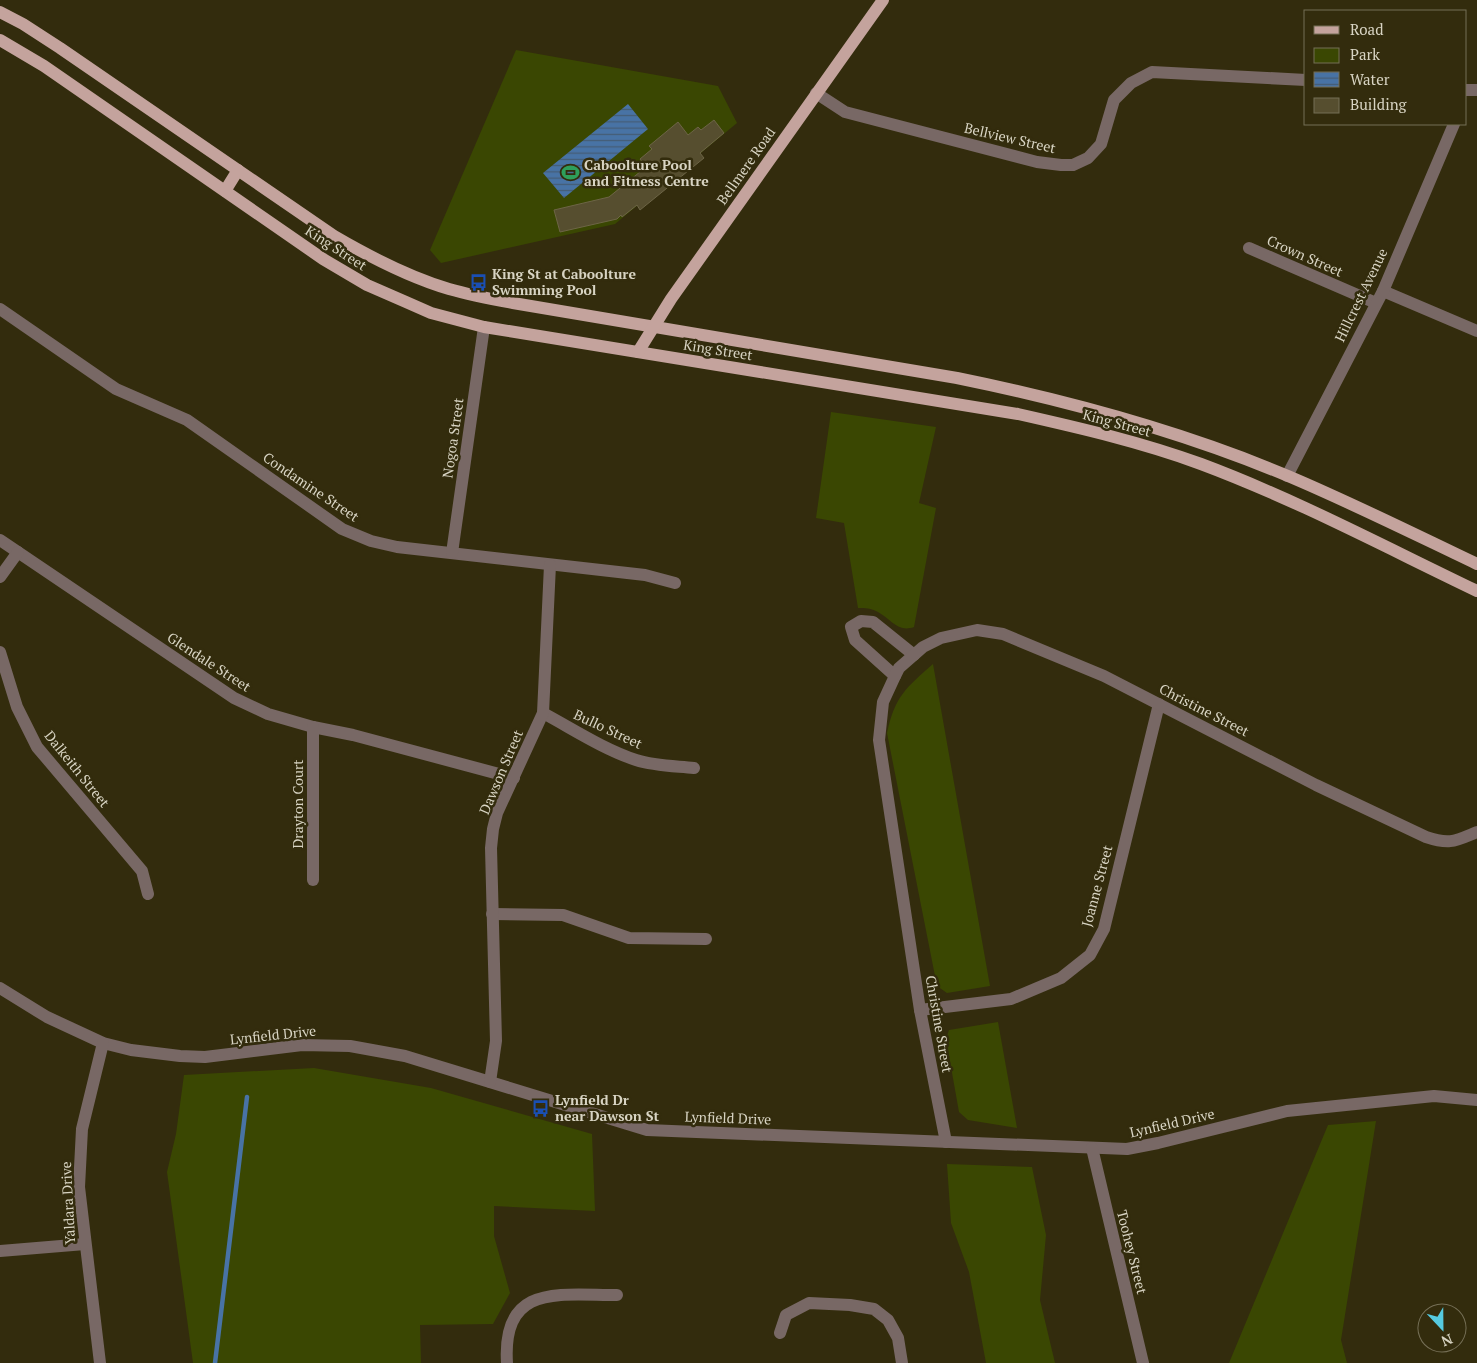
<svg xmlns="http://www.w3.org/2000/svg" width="1477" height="1363" font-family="'PT Serif',serif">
  <defs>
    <pattern id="water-rules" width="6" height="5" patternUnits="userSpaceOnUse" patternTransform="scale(1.25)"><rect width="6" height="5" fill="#4873a5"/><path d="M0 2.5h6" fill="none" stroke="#455c75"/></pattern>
  </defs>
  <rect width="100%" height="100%" fill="#332c0d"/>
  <g fill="#3a4702">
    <polygon points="516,50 718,86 737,123 615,224 441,263 430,250"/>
    <path d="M831,412L936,427L919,503L936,508L914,627C898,633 891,619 878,612C871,608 865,608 858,608L844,523L816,518Z"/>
    <path d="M933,664L990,986L947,993L937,986L887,733C895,696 906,688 933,664Z"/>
    <polygon points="998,1022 1017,1128 968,1120 959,1112 946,1039 949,1030"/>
    <polygon points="314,1068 431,1088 592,1134 595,1211 494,1206 494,1236 510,1293 493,1324 420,1325 421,1363 193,1363 167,1172 176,1134 184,1075"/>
    <polygon points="1376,1121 1341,1340 1347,1363 1229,1363 1328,1125"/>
    <polygon points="947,1164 1032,1167 1046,1235 1040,1300 1055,1363 986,1363 969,1272 951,1223"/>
  </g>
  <polygon fill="url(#water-rules)" points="628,104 648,129 564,198 543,173"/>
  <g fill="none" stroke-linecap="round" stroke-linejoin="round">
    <polyline stroke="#4873a5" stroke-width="4.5" points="215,1363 247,1097"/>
  </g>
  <polygon fill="#564e2f" stroke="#6d6546" points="714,120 724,133 700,153 704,158 640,210 637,205 622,217 621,215 617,219 560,232 554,210 609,197 646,167 640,159 652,149 649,146 678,122 688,135 698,127 701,130"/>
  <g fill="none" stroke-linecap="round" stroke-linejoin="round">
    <g stroke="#786865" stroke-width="12">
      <polyline points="1466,90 1477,90"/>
      <polyline points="816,93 845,112 1037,162 1061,165 1073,165 1088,158 1101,144 1114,100 1131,83 1152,72 1306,80"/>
      <polyline points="1249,248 1376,303"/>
      <polyline points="1383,291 1477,331"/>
      <polyline points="0,309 116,389 187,420 342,529 371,541 397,547 645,575 675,583"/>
      <polyline points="1287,476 1383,291 1454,124"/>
      <polyline points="0,540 234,698 268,714 313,727 353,735 514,778"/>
      <polyline points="452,553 484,327"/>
      <polyline points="0,577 18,552"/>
      <polyline points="0,652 17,707 37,747 142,871 148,894"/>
      <polyline points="895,676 855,640 851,627 861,621 873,622 914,655"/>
      <path d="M543,713C573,729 603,749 636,760C655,766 675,766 694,768"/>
      <polyline points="313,727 313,880"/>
      <polyline points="492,914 563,915 629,938 706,939"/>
      <polyline points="0,988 47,1017 103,1043 131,1050 180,1056 205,1057 302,1045 350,1046 405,1056 647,1130 1127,1149 1158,1143 1287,1111 1434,1096 1477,1100"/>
      <polyline points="920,1010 1011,999 1061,978 1090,955 1104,929 1159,704"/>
      <polyline points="490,1082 496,1041 491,848 493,829 497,813 543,713 550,565"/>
      <path d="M946,1142L920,1010L879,740L883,702L895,676L899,668L923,647L941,638L977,630L1003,634L1104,676L1316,785L1426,837C1450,845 1455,841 1477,832"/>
      <polyline points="1092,1148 1143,1363"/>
      <polyline points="0,1251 85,1244"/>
      <polyline points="780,1333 786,1315 809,1303 850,1305 874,1309 888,1320 898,1338 902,1363"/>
      <polyline points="100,1363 79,1187 82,1129 103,1043"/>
      <path d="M507,1363C502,1283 559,1295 617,1295"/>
    </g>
    <g stroke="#c4a39d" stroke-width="12">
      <path d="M0,12L23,24L60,48L334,236C370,257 408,277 449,289C470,295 491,299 513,303L957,378C1070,401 1181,431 1288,476C1352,503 1414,534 1477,564"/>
      <path d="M0,40L44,66L323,259L367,285L406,302L431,313L484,327L1018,414C1080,428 1141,442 1201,464C1295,499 1387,548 1477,591"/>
      <polyline points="225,191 238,170"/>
      <polyline points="638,352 671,299 883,0"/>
    </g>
  </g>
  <defs>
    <symbol id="stadium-bare" viewBox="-9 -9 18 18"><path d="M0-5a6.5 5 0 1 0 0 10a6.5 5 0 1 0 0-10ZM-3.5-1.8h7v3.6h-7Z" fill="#2e9e5b" stroke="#332c0d" stroke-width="2.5" paint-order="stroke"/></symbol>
    <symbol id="bus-bare" viewBox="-9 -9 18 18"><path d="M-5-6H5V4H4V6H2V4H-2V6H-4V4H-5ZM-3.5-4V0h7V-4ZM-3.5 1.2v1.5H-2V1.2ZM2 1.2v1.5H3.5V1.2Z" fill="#1a4fb4" stroke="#332c0d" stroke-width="2.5" paint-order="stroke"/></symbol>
  </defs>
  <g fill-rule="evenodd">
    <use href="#stadium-bare" x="558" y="160" width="25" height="25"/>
    <use href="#bus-bare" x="466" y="270" width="25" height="25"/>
    <use href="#bus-bare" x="528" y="1096" width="25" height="25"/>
  </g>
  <g text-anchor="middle" stroke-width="5" stroke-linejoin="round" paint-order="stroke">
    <g font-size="14" fill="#d8d4c3" stroke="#332c0d">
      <text transform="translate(1010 138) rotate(13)" y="5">Bellview Street</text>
      <text transform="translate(746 166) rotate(-55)" y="5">Bellmere Road</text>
      <text transform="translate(336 248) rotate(33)" y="5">King Street</text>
      <text transform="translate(1305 256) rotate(24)" y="5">Crown Street</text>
      <text transform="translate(1361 295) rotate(-64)" y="5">Hillcrest Avenue</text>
      <text transform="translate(718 350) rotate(9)" y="5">King Street</text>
      <text transform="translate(1117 423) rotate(15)" y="5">King Street</text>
      <text transform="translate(453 438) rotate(-82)" y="5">Nogoa Street</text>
      <text transform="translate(311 487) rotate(34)" y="5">Condamine Street</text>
      <text transform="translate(209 662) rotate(33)" y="5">Glendale Street</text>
      <text transform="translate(1204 710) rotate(27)" y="5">Christine Street</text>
      <text transform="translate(608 729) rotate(25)" y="5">Bullo Street</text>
      <text transform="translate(77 769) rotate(51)" y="5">Dalkeith Street</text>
      <text transform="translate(501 772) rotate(-67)" y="5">Dawson Street</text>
      <text transform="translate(298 804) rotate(-90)" y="5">Drayton Court</text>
      <text transform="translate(1097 886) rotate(-75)" y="5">Joanne Street</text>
      <text transform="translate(939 1024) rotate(80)" y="5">Christine Street</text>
      <text transform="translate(273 1035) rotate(-6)" y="5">Lynfield Drive</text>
      <text transform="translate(728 1118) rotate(2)" y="5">Lynfield Drive</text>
      <text transform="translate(1172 1123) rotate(-13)" y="5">Lynfield Drive</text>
      <text transform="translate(68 1203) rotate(-93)" y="5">Yaldara Drive</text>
      <text transform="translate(1132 1252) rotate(76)" y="5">Toohey Street</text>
    </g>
    <g font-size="14" font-weight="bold" fill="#d8d4c3" stroke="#332c0d" text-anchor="start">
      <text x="584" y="170">Caboolture Pool<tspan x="584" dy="16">and Fitness Centre</tspan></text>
      <text x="492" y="279">King St at Caboolture<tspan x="492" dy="16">Swimming Pool</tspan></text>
      <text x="555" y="1105">Lynfield Dr<tspan x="555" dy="16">near Dawson St</tspan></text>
    </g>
  </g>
  <rect x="1304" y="10" width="162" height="115" fill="#332c0d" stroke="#756f56"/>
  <rect x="1314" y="26" width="25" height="8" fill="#c4a39d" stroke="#756f56"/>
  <text x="1350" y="35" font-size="15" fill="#d8d4c3">Road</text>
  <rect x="1314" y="48" width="25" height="15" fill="#3a4702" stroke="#756f56"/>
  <text x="1350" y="60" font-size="15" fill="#d8d4c3">Park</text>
  <rect x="1314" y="72" width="25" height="15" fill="url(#water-rules)" stroke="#756f56"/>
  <text x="1350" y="85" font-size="15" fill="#d8d4c3">Water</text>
  <rect x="1314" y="98" width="25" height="15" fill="#564e2f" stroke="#756f56"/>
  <text x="1350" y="110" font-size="15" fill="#d8d4c3">Building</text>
  <g transform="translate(1442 1328) rotate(158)"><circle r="24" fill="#332c0d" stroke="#756f56"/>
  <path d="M0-4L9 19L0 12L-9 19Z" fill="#56cae0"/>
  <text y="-8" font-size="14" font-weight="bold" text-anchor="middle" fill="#d8d4c3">N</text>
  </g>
</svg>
